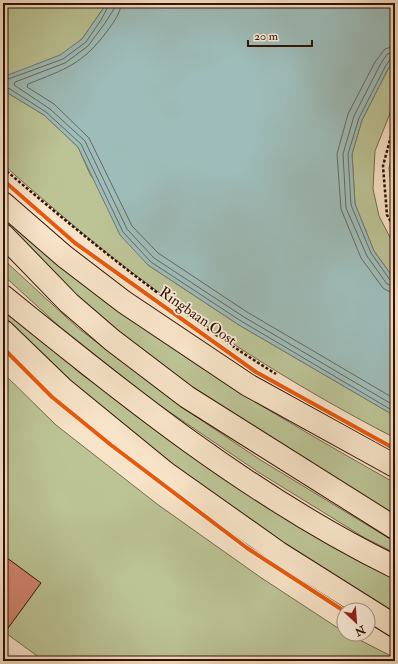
<svg xmlns="http://www.w3.org/2000/svg" width="398" height="664" font-family="'IM FELL Double Pica',serif">
  <rect width="100%" height="100%" fill="#f7e3c7"/>
  <filter id="stains"><feTurbulence type="fractalNoise" baseFrequency=".005" numOctaves="4"/><feColorMatrix values="0 0 0 0 .2 0 0 0 0 .09 0 0 0 0 .02 0 0 0 .5 -.17"/></filter>
  <radialGradient id="worn" r=".72"><stop offset=".6" stop-color="#630" stop-opacity="0"/><stop offset="1" stop-color="#630" stop-opacity=".3"/></radialGradient>
  <g fill="#bcc496" stroke="#776a4d">
    <polygon points="3,3 107,3 82,39 60,56 3,77"/>
    <polygon points="395,59 395,101 375,151 373,189 379,216 395,247 395,280 374,251 355,204 352,154 362,120 388,69"/>
    <path d="M3,90L44,115L78,147L90,174L148,265L239,325L395,416V438C290,384 189,319 97,245C70,223 43,199 16,176L3,164Z"/>
    <polygon points="395,145 395,210 393,205 389,168"/>
    <path d="M3,218C63,266 123,314 187,358C254,403 324,443 395,483V518L192,391L92,312L3,231Z"/>
    <polygon points="3,259 78,328 179,405 259,459 395,542 395,553 365,538 258,472 152,400 59,326 3,275"/>
    <polygon points="3,305 81,374 162,431 395,574 395,617 200,492 68,385 3,318"/>
    <polygon points="3,373 56,425 157,504 260,577 344,632 344,634 348,634 395,658 395,661 43,661 40,658 3,631"/>
  </g>
  <polygon fill="#9ebdba" stroke="#737871" points="107,3 395,3 395,59 388,69 362,120 352,154 355,204 374,251 395,280 395,416 239,325 148,265 120,235 78,147 44,115 3,90 3,77 60,55 82,39"/>
  <g fill="none" stroke-linecap="round" stroke-linejoin="round">
    <g stroke="#68675f" stroke-width="1">
      <polyline points="115,3 114,9 105,23 88,46 65,63 15,82 14,85 50,109 85,141 127,229 154,258 244,317 395,406"/>
      <path d="M121,3C121,13 113,23 108,30C83,64 66,69 28,84L27,87L54,104L89,138L132,226L158,253L247,312L395,399"/>
      <polyline points="395,46 385,49 375,62 348,114 337,154 341,209 361,258 383,288 388,291 395,292"/>
      <polyline points="395,52 387,54 380,65 354,116 343,154 346,208 367,256 387,284 395,286"/>
      <polyline points="395,57 391,58 385,67 359,118 348,154 351,205 371,253 390,280 395,281"/>
      <polyline points="3,81 63,59 86,42 101,20 110,3"/>
      <polyline points="3,87 10,89 46,112 81,144 123,232 151,262 241,321 395,412"/>
    </g>
  </g>
  <polygon fill="#d1856f" stroke="#321104" points="3,555 41,583 3,635"/>
  <g fill="none" stroke-linecap="round" stroke-linejoin="round">
    <defs>
      <g id="major">
        <polyline points="3,203 64,256 124,302 248,385 395,466"/>
        <polyline points="3,235 69,303 112,340 187,397 395,528"/>
        <path d="M3,296C126,396 252,497 395,567"/>
        <polyline points="3,331 62,388 166,473 279,553 395,626"/>
      </g>
    </defs>
    <use href="#major" stroke="#321104" stroke-width="24"/>
    <g stroke="#321104" stroke-width="2.5" stroke-dasharray="3 2" stroke-linecap="butt">
      <polyline points="395,121 383,166 387,215 395,229"/>
      <path d="M3,168C90,242 179,314 276,374"/>
    </g>
    <use href="#major" stroke="#f7e3c7" stroke-width="22"/>
    <defs>
      <g id="cycleway">
        <polyline points="3,180 75,243 256,372 395,449"/>
        <polyline points="3,348 52,397 111,445 247,548 344,611"/>
      </g>
    </defs>
    <use href="#cycleway" stroke="#faeddb" stroke-width="6"/>
    <use href="#cycleway" stroke="#e8590c" stroke-width="4"/>
  </g>
  <g text-anchor="middle" stroke-width="3.5" stroke-linejoin="round" paint-order="stroke">
    <g font-size="15" fill="#321104" stroke="#faeddb">
      <text transform="translate(198 316) rotate(35)" y="5">Ringbaan Oost</text>
    </g>
  </g>
  <rect width="398" height="664" fill="none" stroke="#f7e3c7" stroke-width="16"/>
  <rect x="4" y="4" width="390" height="656" fill="none" stroke="#321104" stroke-width="2"/>
  <rect x="8" y="8" width="382" height="648" fill="none" stroke="#321104"/>
  <g transform="translate(356 622) rotate(154)"><circle r="19" fill="#faeddb" stroke="#aa9585"/>
  <path d="M0-3L7 15L0 10L-7 15Z" fill="#8f2418"/>
  <text y="-6" font-size="11" font-weight="bold" text-anchor="middle" fill="#321104">N</text>
  </g>
  <path d="M248 40v6h64v-6" fill="none" stroke="#321104" stroke-width="2"/>
  <text x="254" y="40" font-size="12" fill="#321104" stroke="#faeddb" stroke-width="3" paint-order="stroke">20 m</text>
  <rect width="100%" height="100%" filter="url(#stains)"/>
  <rect width="100%" height="100%" fill="url(#worn)"/>
</svg>
